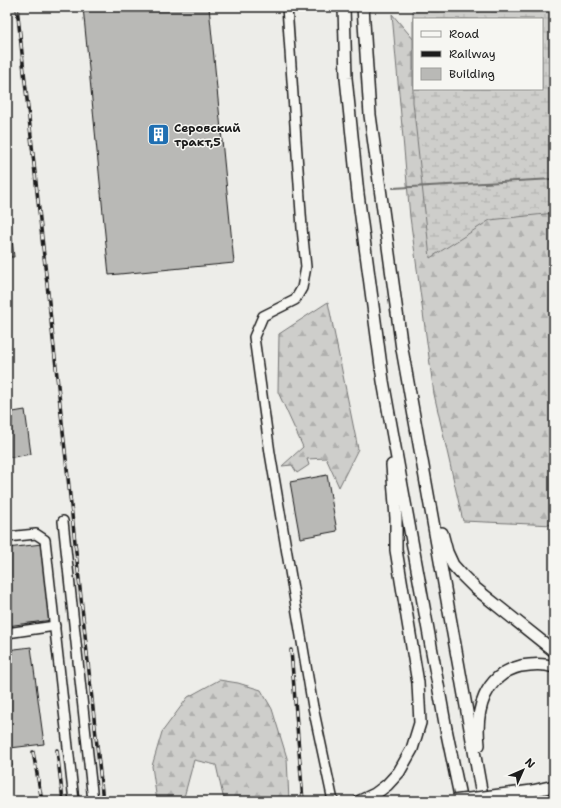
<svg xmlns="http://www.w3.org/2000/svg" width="561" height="808" font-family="'Shantell Sans',sans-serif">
  <defs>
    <pattern id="forest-firs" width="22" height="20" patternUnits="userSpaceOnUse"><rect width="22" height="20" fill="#cececb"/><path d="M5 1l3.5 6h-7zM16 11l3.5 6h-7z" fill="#b0b0ae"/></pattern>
    <pattern id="wetland-marsh" width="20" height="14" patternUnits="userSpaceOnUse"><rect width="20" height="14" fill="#cececb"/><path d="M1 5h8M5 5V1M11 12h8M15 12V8" fill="none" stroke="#b0b0ae"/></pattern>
  </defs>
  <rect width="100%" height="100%" fill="#edede9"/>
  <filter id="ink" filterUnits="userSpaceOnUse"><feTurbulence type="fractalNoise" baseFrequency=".025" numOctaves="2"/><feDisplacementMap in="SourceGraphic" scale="8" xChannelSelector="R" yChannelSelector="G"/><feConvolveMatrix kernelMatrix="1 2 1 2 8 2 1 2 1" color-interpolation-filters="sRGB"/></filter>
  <g filter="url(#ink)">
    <g fill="url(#forest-firs)" stroke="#757574">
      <polygon points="392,14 414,40 414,89 554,175 554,525 463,521 434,394 410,217"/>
      <polygon points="328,302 358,449 339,487 326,458 307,459 309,465 297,473 292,465 282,466 303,447 278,392 279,334"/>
      <polygon points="219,680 238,683 261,690 272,709 287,758 289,801 236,801 223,796 216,765 194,760 183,801 157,801 152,766 162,732 188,697"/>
    </g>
    <path fill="url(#wetland-marsh)" stroke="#757574" fill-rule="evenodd" d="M413,7H554V213L490,220L430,258L413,102ZM414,19H542V89H414Z"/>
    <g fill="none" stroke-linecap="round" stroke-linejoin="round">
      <polyline stroke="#6f6f6d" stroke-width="2" points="393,188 554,179"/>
    </g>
    <g fill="#b9b9b6" stroke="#1c1c1c">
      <polygon points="83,7 209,7 234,263 109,275"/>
      <polygon points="7,193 14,257 7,257"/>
      <polygon points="25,410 31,454 7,458 7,413"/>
      <polygon points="327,475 337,531 300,538 290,482"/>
      <polygon points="42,544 52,620 7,626 7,548"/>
      <polygon points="31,647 44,744 10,748 12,766 7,767 7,650"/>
    </g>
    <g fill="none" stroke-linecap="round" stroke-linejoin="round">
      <defs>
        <g id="minor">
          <polyline points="287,7 302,228 306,267 302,288 295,300 263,316 254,337 270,453 313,707 333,801"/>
          <polyline points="63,521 93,801"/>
          <polyline points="7,537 36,534 45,540 74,801"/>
          <polyline points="7,633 55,626"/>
        </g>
        <g id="major">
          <polyline points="344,7 346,78 358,194 383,381 446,729 461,801"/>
          <polyline points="363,7 370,115 402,349 483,801"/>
          <polyline points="442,533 447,552 453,565 462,575 475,588 554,651"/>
          <path d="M479,745C475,711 484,675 521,666C532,664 543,663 554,667"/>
          <polyline points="532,791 554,786"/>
          <polyline points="360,801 375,794 387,785 399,772 412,749 420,723 418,683 396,550 396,518 392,465"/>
        </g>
      </defs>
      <use href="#minor" stroke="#1c1c1c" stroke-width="12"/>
      <use href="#major" stroke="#1c1c1c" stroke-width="14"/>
      <use href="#minor" stroke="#f6f6f2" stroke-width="9"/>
      <use href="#major" stroke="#f6f6f2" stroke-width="11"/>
      <defs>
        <g id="rail">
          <polyline points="17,7 103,801"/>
          <polyline points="291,650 303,801"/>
          <polyline points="57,750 63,801"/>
          <polyline points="33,752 42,801"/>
        </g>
      </defs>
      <use href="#rail" stroke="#1c1c1c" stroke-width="3.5"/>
      <use href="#rail" stroke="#f6f6f2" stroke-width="2" stroke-dasharray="6" stroke-linecap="butt"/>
      <defs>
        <polyline id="major-bridge" points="453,801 532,791"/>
      </defs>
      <use href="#major-bridge" stroke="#1c1c1c" stroke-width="14" stroke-linecap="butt"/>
      <use href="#major-bridge" stroke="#f6f6f2" stroke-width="11"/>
    </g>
  </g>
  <defs>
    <symbol id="building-square" viewBox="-11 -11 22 22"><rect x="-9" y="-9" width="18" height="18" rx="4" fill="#1f6fb2" stroke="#f6f6f2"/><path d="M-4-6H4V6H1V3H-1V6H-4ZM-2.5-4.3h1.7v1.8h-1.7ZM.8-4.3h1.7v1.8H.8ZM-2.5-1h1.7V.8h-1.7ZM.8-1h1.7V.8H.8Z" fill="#fff"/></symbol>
  </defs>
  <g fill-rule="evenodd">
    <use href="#building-square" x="146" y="122" width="25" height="25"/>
  </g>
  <g text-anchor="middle" stroke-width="3" stroke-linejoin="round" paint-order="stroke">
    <g font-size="12" font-weight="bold" fill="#1c1c1c" stroke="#f6f6f2" text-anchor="start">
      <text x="174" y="132">Серовский<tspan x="174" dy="14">тракт,5</tspan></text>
    </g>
  </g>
  <rect width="561" height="808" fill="none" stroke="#f6f6f2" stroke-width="24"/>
  <rect x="12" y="12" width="537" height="784" fill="none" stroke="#1c1c1c" stroke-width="1.5" filter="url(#ink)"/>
  <rect x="413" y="18" width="130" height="72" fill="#f6f6f2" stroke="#9f9f9c"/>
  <rect x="421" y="31" width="20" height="6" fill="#f6f6f2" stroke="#9f9f9c"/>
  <text x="449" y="38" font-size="12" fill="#1c1c1c">Road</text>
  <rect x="421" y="51" width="20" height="6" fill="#1c1c1c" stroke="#9f9f9c"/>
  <text x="449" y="58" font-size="12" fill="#1c1c1c">Railway</text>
  <rect x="421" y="68" width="20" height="12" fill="#b9b9b6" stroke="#9f9f9c"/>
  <text x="449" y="78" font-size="12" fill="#1c1c1c">Building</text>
  <g transform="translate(523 770) rotate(45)" stroke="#f6f6f2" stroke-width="3" paint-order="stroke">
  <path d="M0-3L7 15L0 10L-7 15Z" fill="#1c1c1c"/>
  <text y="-6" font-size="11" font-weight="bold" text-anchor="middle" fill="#1c1c1c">N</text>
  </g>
</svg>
